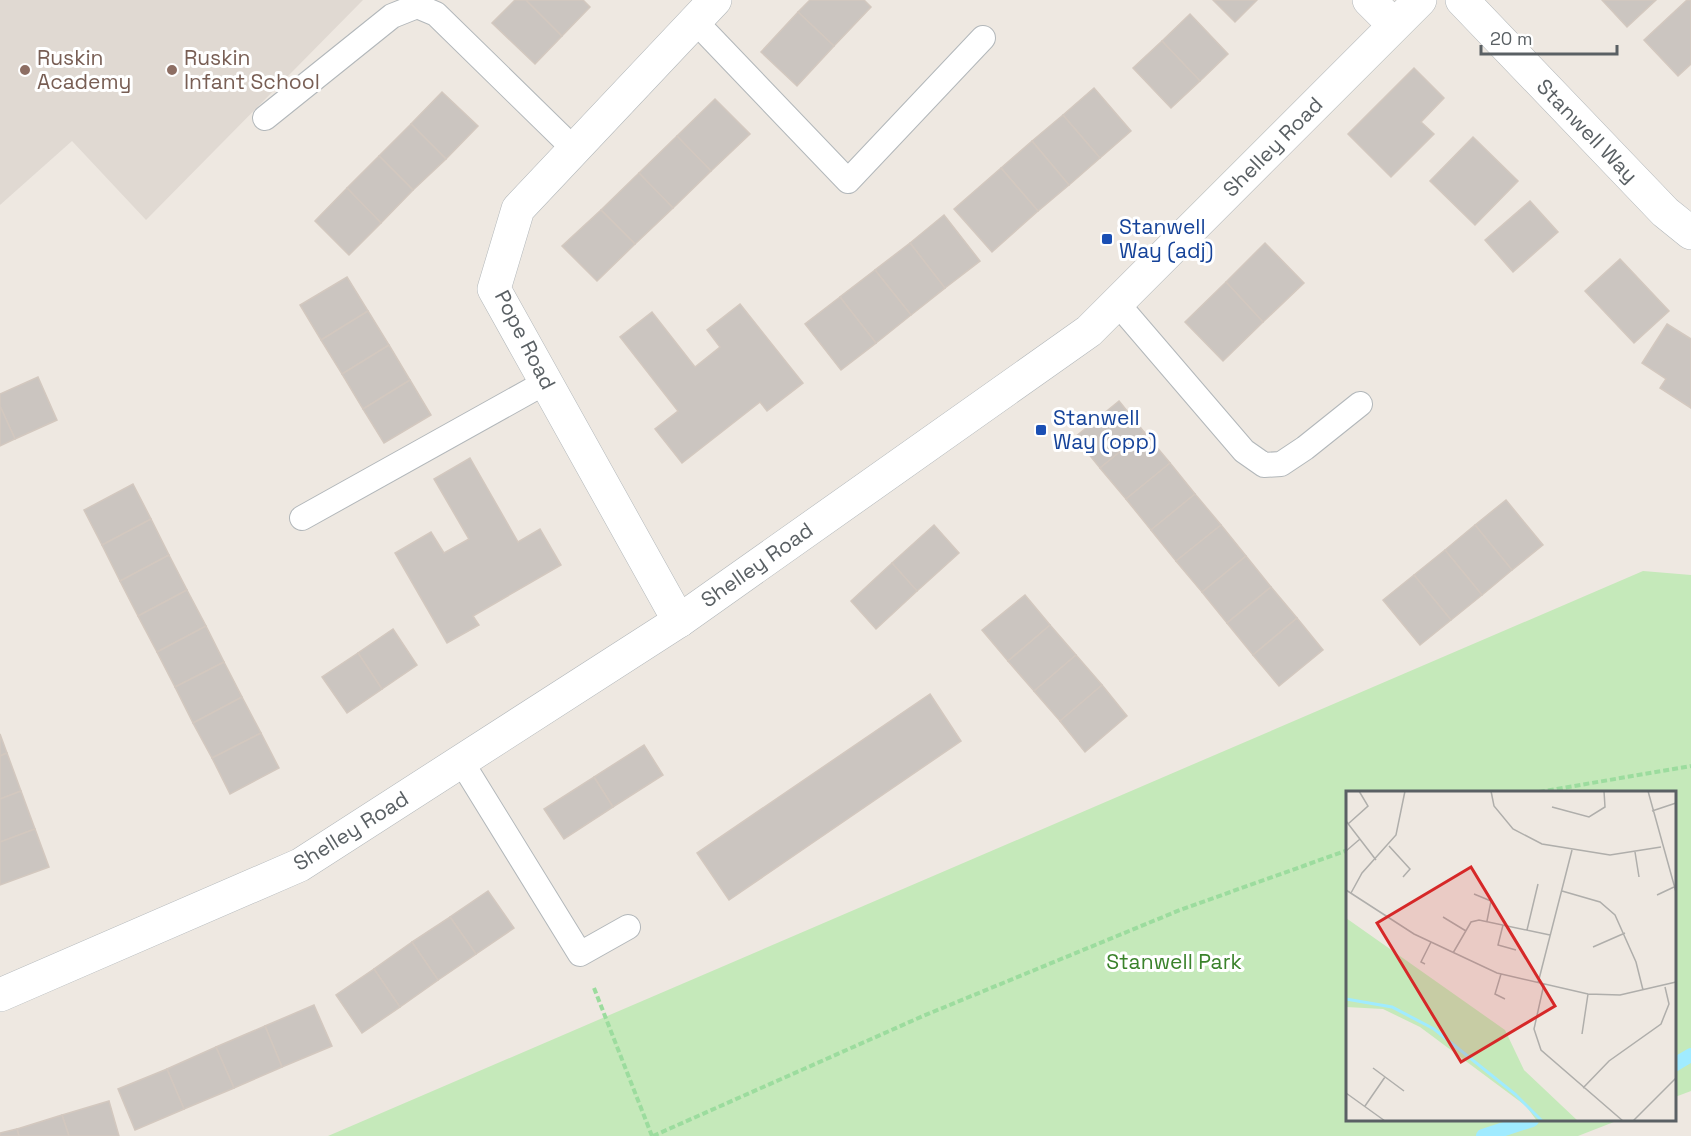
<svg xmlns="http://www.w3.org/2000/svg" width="1691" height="1136" font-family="'Space Grotesk',sans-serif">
  <rect width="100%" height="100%" fill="#eee8e1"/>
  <polygon fill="#e0d9d2" points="0,0 363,0 146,220 72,141 0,205"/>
  <polygon fill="#c5e9ba" points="1643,571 1691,575 1691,1091 1675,1097 1674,792 1348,792 1348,1120 1619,1120 1578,1136 328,1136"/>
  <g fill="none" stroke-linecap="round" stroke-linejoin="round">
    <g stroke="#a0ebff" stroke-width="14">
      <polyline points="1674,1065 1691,1055"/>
      <polyline points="1483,1136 1532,1120"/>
    </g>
  </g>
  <g fill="#cbc5c0" stroke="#d3c8bf" stroke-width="1.5">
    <polygon points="515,0 526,0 562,36 535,64 492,23"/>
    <polygon points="526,0 583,0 590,7 562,36"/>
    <polygon points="810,0 864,0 871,7 834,46 798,12"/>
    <polygon points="1213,0 1257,0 1235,22"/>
    <polygon points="1602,0 1656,0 1627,27"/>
    <polygon points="1687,0 1691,0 1691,64 1678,76 1644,40"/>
    <polygon points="798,12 834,46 797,86 761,52"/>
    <polygon points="1190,14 1228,54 1200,81 1162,41"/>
    <polygon points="1162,41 1200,81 1171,108 1133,68"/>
    <polygon points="1414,68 1444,98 1421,122 1434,134 1391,177 1348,134"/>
    <polygon points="1094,88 1131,131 1100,158 1063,115"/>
    <polygon points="442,92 478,126 446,159 411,124"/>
    <polygon points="715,99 750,134 711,171 677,136"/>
    <polygon points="1063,115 1100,158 1069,185 1032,141"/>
    <polygon points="411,124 446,159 413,190 379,156"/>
    <polygon points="677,136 711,171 673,208 639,173"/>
    <polygon points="1473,137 1518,181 1475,225 1430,181"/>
    <polygon points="1032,141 1069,185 1038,211 1001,168"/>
    <polygon points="379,156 413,190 381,223 347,188"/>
    <polygon points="1001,168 1038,211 992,252 954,209"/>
    <polygon points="639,173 673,208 635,244 601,210"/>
    <polygon points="347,188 381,223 349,255 315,221"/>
    <polygon points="1530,201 1558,232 1513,272 1485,240"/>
    <polygon points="601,210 635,244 597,281 562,246"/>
    <polygon points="944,215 980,261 945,288 910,243"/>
    <polygon points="910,243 945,288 911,315 875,270"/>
    <polygon points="1265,243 1304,283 1263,322 1226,282"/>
    <polygon points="1620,259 1669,311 1634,343 1585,291"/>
    <polygon points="875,270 911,315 876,343 840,297"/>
    <polygon points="347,277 368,311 321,340 300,305"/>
    <polygon points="1226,282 1263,322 1223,361 1185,322"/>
    <polygon points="840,297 876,343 841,370 805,324"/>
    <polygon points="740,304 803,383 767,411 760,402 682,463 655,429 678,411 620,337 652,312 695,367 720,347 707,330"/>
    <polygon points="368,311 389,345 342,374 321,340"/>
    <polygon points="1667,324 1691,339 1691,408 1660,388 1666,379 1642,363"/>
    <polygon points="389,345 410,380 363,409 342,374"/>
    <polygon points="38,377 57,420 15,439 0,406 0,394"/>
    <polygon points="410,380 431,415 384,443 363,409"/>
    <polygon points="1119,401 1144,432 1100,468 1075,437"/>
    <polygon points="0,406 15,439 0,446"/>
    <polygon points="1144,432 1170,463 1126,499 1100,468"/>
    <polygon points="470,458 518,542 540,529 561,565 473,616 479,625 447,643 395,553 431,532 444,553 469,539 434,479"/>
    <polygon points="1170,463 1195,494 1151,530 1126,499"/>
    <polygon points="133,484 151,519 102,545 84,510"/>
    <polygon points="1195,494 1221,525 1176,561 1151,530"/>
    <polygon points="1506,500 1543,545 1512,570 1475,525"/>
    <polygon points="151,519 169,555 120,581 102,545"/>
    <polygon points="934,525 959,553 917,591 892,563"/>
    <polygon points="1221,525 1246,556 1202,592 1176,561"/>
    <polygon points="1475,525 1512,570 1482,595 1445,550"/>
    <polygon points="1445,550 1482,595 1451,620 1414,575"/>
    <polygon points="169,555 187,590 138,616 120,581"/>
    <polygon points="1246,556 1271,587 1227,623 1202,592"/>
    <polygon points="892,563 917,591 876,629 851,601"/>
    <polygon points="1414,575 1451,620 1420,645 1383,600"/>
    <polygon points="1271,587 1297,618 1253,655 1227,623"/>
    <polygon points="187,590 206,626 157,652 138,616"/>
    <polygon points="1025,595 1050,625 1008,661 982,630"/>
    <polygon points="1297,618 1323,650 1279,686 1253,655"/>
    <polygon points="1050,625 1076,655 1034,691 1008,661"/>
    <polygon points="206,626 224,662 175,687 157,652"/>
    <polygon points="393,629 417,665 382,689 358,653"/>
    <polygon points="358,653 382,689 347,713 322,677"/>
    <polygon points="1076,655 1102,685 1060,721 1034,691"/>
    <polygon points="224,662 242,697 193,723 175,687"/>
    <polygon points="1102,685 1127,716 1085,752 1060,721"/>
    <polygon points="930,694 961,741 729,900 697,853"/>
    <polygon points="242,697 261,733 212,758 193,723"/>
    <polygon points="261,733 279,768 230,794 212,758"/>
    <polygon points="0,734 7,753 0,756"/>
    <polygon points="644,745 663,775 613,807 594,777"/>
    <polygon points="7,753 21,791 0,799 0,756"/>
    <polygon points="594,777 613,807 564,839 544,809"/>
    <polygon points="21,791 35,829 0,842 0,799"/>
    <polygon points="35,829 49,867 0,885 0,842"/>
    <polygon points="488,891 514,928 476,954 450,917"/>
    <polygon points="450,917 476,954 438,980 412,942"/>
    <polygon points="412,942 438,980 400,1007 374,969"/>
    <polygon points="374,969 400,1007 362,1033 336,995"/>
    <polygon points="314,1005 332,1046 282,1067 265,1026"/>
    <polygon points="265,1026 282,1067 234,1088 216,1047"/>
    <polygon points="216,1047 234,1088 184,1109 167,1069"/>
    <polygon points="167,1069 184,1109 135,1130 118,1089"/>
    <polygon points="109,1101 119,1136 69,1136 62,1115"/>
    <polygon points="62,1115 69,1136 19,1136 17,1129"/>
    <polygon points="17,1129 19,1136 0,1136 0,1133"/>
  </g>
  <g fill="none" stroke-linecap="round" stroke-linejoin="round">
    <defs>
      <g id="lane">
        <polyline points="695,21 848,181 983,38"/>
        <polyline points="265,118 392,16 417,6 436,14 574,149"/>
        <polyline points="1117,303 1244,451 1264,465 1281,464 1305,448 1360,404"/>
        <polyline points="302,518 546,382"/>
        <polyline points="461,761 580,954 628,927"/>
      </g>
      <g id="street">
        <polyline points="1369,0 1394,25"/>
        <polyline points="1462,0 1665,212 1691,233"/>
        <polyline points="679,621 494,289 518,209 715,0"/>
        <polyline points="0,995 300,865 679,621 1089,331 1420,0"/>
      </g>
    </defs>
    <use href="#lane" stroke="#b2b7ba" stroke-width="26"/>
    <use href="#street" stroke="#b2b7ba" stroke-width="34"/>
    <g stroke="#9cdc9e" stroke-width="4" stroke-dasharray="6 3" stroke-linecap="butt">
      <polyline points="1539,792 1691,766"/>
      <polyline points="594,988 652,1136"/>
      <polyline points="653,1136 923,1016 1180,910 1348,850"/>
    </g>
    <use href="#lane" stroke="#fff" stroke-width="24"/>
    <use href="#street" stroke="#fff" stroke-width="33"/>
  </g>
  <g fill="#8d6e63" stroke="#fff" stroke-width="2">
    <circle cx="25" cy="70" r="6"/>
    <circle cx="172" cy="70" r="6"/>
  </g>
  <g fill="#1a4fb4" stroke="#fff" stroke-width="2">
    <rect x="1101" y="233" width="12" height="12" rx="3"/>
    <rect x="1035" y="424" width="12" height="12" rx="3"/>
  </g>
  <g text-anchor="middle" stroke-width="6" stroke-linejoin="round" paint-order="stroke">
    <g font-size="21" fill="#785e54" stroke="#fff" text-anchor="start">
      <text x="37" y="65">Ruskin<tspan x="37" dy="24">Academy</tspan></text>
      <text x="184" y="65">Ruskin<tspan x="184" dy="24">Infant School</tspan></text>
    </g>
    <g font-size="21" fill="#5a6064" stroke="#fff">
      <text transform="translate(1587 131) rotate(46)" y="7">Stanwell Way</text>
      <text transform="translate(1273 147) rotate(-45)" y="7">Shelley Road</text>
      <text transform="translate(525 340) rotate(63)" y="7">Pope Road</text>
      <text transform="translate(757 565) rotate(-35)" y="7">Shelley Road</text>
      <text transform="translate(351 831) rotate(-32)" y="7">Shelley Road</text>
    </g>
    <g font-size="21" fill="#164399" stroke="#fff" text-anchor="start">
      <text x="1119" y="234">Stanwell<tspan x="1119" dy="24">Way (adj)</tspan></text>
      <text x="1053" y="425">Stanwell<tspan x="1053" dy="24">Way (opp)</tspan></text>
    </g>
    <g font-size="21" fill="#3a822b" stroke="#fff">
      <text x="1174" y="969">Stanwell Park</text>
    </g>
  </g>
  <g transform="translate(1346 791)">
    <rect width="330" height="330" fill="#eee8e1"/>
    <path d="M0,127L159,239L178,279L232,330H191L180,315L74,236L37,218L0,216Z" fill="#c5e9ba"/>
    <path fill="none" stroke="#a0ebff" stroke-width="3" d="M0,208L46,216L88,238L169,303L196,330"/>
    <path fill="none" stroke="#afaeab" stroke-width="1.5" d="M145,0L148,15L167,38L196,53L264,64L315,56M302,0L330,101M206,16L243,26L259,16L258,0M306,20L330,12M0,30L30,69M2,33L22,15L13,0M43,55L64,78L57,86M0,60L14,48M289,61L293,86M0,99L68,143L151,182L242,203L274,204L330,191M216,100L254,111L269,124L290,171L297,199M5,102L16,82L50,44L59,0M128,103L145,110L141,130M311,104L328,96M97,126L120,140M157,134L152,154L170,159M181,139L192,93M247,156L279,142M107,162L125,131L133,129L204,144M79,173L75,171L85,151M155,183L149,203L159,208M192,192L226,59M198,193L188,238L195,259L277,330M236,243L242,203M27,277L58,300M237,297L263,270L315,233L323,213L319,196M0,302L39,330M19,315L39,286M287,330L330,287"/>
    <path fill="#d62828" fill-opacity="0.15" stroke="#d62828" stroke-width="3" d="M125,76L209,215L115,271L31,132Z"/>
    <rect width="330" height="330" fill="none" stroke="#5a6064" stroke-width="3"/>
  </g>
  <path d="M1481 45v9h136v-9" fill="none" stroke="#5a6064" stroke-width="3"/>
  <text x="1490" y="45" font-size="18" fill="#5a6064" stroke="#ffffff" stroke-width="4.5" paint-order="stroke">20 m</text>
</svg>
